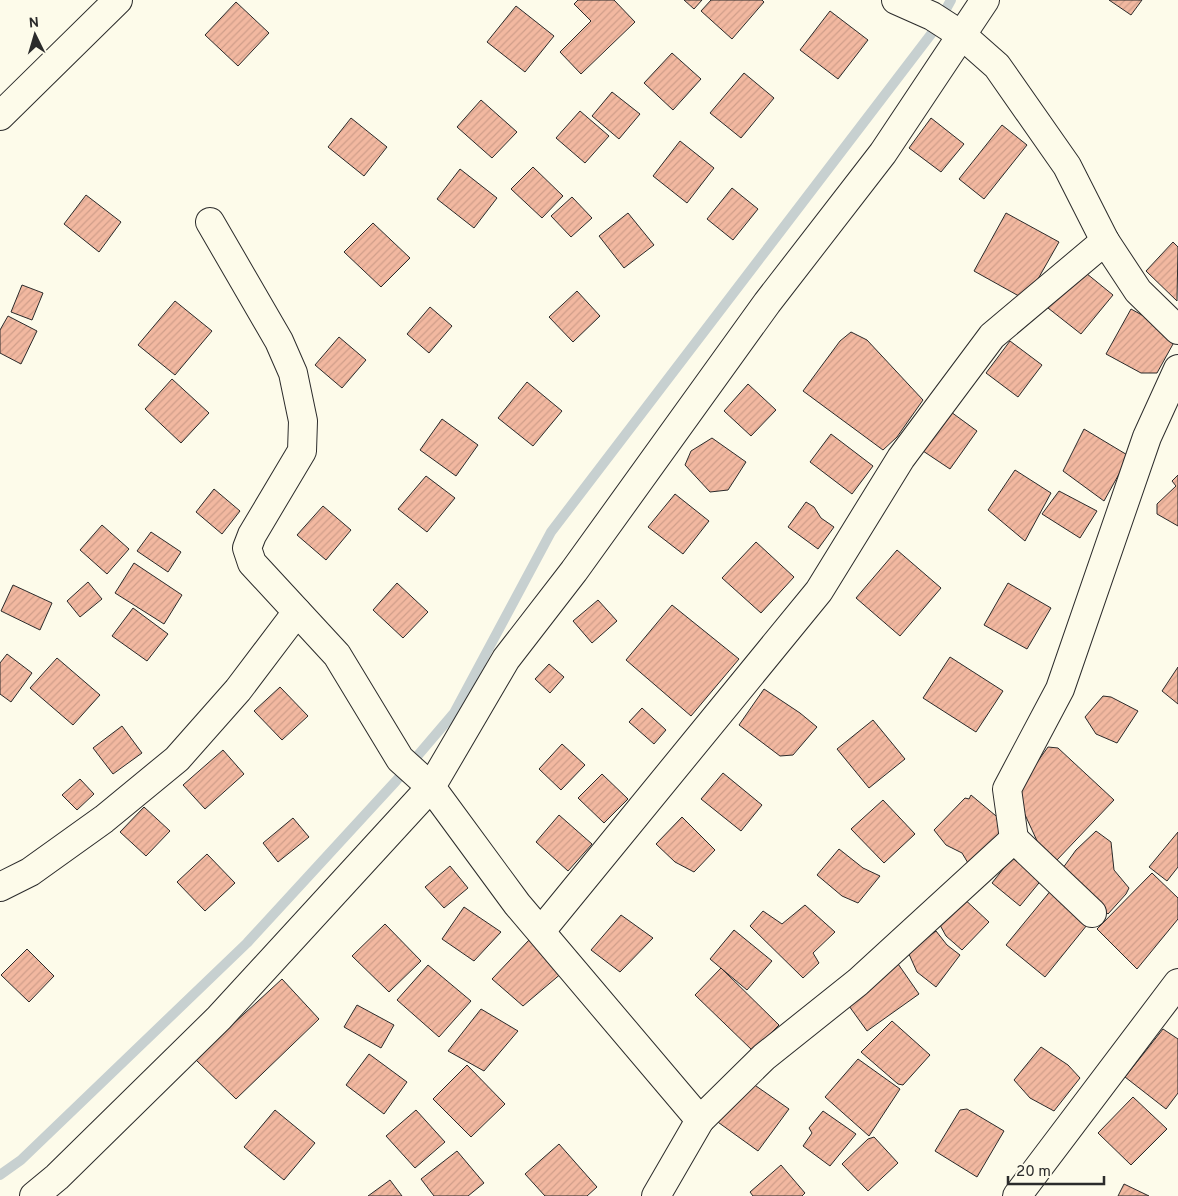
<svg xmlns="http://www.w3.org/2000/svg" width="1178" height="1196" font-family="Overpass,sans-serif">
  <defs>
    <pattern id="building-hatch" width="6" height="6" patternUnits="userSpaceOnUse" patternTransform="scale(1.25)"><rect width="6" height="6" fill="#f2b8a0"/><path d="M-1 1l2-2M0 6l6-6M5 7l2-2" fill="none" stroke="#d09e8a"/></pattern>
  </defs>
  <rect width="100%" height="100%" fill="#fdfbea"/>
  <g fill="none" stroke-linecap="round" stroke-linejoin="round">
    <polyline stroke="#c7d0d0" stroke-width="10" points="0,1175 21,1160 247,943 396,781 454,713 551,532 935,29 951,0"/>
  </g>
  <g fill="url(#building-hatch)" stroke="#2b2b2b">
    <polygon points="578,0 614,0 635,22 581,74 560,52 591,21 574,4"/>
    <polygon points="684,0 702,0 694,9"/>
    <polygon points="711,0 762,0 764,2 732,39 701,11"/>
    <polygon points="1109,0 1142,0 1131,15"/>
    <polygon points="236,2 269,33 238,66 205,35"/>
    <polygon points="516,6 554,36 525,72 487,42"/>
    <polygon points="830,11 868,40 838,79 800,50"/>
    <polygon points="672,53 701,79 673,110 644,83"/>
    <polygon points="744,73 774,98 741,138 710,113"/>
    <polygon points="612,92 640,114 619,139 592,116"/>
    <polygon points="481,100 517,132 492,158 457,127"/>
    <polygon points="580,111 609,136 585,163 556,138"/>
    <polygon points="351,118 387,147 364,176 328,147"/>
    <polygon points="931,118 964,144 941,172 909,148"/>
    <polygon points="1002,125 1027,145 984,199 959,179"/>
    <polygon points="680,141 714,168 687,203 653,176"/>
    <polygon points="533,167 563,196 542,218 511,189"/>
    <polygon points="460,169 497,198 474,228 437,199"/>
    <polygon points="732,188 758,209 733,240 707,219"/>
    <polygon points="86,195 121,222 99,252 64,224"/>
    <polygon points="572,197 592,218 571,237 551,216"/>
    <polygon points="628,213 654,245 624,268 599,236"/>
    <polygon points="1006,213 1059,242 1026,300 974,271"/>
    <polygon points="373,223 410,258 381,287 344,252"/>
    <polygon points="1173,242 1178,247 1177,301 1146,271"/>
    <polygon points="1081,269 1113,295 1081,334 1048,308"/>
    <polygon points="22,285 43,293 32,320 11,312"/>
    <polygon points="577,291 600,316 573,342 549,317"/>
    <polygon points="175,301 212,331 175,375 138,345"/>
    <polygon points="430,307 452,326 429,353 407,334"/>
    <polygon points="1131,309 1178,335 1157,373 1141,373 1106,354"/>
    <polygon points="8,316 37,331 21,364 0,353 0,330"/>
    <polygon points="851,332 867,340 923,400 897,437 883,450 803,391 840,341"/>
    <polygon points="339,337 366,360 342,388 315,365"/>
    <polygon points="1010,341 1042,365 1018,397 986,373"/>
    <polygon points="172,379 209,413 181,443 145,409"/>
    <polygon points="527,382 562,411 533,446 498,418"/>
    <polygon points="748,384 776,410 751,436 724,411"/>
    <polygon points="951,412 977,431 950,469 923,451"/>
    <polygon points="442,419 478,445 456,476 420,450"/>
    <polygon points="1084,429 1129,456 1104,501 1063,471"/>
    <polygon points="831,434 873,466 852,494 810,462"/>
    <polygon points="712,438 746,462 728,490 710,492 685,465 691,451"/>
    <polygon points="1015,470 1051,493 1025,541 988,510"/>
    <polygon points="1178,475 1178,526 1157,514 1157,504 1176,486 1172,481"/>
    <polygon points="426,476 455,498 427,532 398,509"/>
    <polygon points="214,489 240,511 222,534 196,512"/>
    <polygon points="1059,491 1097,511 1080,538 1042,514"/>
    <polygon points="675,494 709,521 683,554 648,527"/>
    <polygon points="806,502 814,507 821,518 834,527 818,549 788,527"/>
    <polygon points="323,506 351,530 326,560 297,535"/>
    <polygon points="102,525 129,549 107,574 80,550"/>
    <polygon points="151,532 181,552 168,572 137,551"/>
    <polygon points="756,542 794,577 761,613 722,578"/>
    <polygon points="897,550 941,588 900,636 856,598"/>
    <polygon points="134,563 182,595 164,624 115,593"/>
    <polygon points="88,582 102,599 80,617 67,601"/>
    <polygon points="397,583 428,612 403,638 373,610"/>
    <polygon points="1008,583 1051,608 1027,649 984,625"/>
    <polygon points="13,585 52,603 40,630 1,611"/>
    <polygon points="598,600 617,621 592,643 573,621"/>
    <polygon points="672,605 739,659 691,716 626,660"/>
    <polygon points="133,608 168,634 147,661 112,636"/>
    <polygon points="7,654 32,673 11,702 0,694 0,663"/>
    <polygon points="950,657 1003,691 976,732 923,698"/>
    <polygon points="57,658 100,695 73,725 30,688"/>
    <polygon points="549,664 564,677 550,693 535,679"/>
    <polygon points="1178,667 1178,704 1162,691"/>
    <polygon points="280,687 308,716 282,740 254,711"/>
    <polygon points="764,689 800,713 817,727 793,755 780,756 739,725"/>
    <polygon points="1103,696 1111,697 1138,711 1117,743 1096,734 1085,717"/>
    <polygon points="642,708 666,730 654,744 629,722"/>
    <polygon points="873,720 905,759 869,788 837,749"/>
    <polygon points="122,726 142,753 113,774 93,748"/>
    <polygon points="562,744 585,765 561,790 539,769"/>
    <polygon points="1048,747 1058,748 1114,800 1056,861 1038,843 1015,793"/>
    <polygon points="223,750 244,774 205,809 183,785"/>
    <polygon points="723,773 762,805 741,831 701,799"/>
    <polygon points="602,774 628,799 604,823 578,798"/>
    <polygon points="80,779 94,794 77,810 62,795"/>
    <polygon points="971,795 1008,826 971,868 962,853 946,845 934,830 965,798 969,799"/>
    <polygon points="883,800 915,834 884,863 851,829"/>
    <polygon points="144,807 170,831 146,856 120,832"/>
    <polygon points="559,815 592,844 568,871 536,842"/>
    <polygon points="682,817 715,850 694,872 675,862 656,844"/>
    <polygon points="293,818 309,837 278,862 263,843"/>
    <polygon points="1096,831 1111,842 1114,870 1129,888 1126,894 1108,914 1060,872 1076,850"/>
    <polygon points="1178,832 1178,867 1167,881 1149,867"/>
    <polygon points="839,849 863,868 880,876 858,903 842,896 817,875"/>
    <polygon points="207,854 235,883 205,911 177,882"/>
    <polygon points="1014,855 1043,878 1020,906 992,883"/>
    <polygon points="450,866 468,888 444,908 425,887"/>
    <polygon points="1152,873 1178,898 1178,919 1137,969 1097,929"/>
    <polygon points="1052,889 1087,925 1045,977 1006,945"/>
    <polygon points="960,895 989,922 962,950 946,936 935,916"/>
    <polygon points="805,905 835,932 813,953 819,963 803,978 750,926 763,911 782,924"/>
    <polygon points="464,907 501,932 474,961 442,939"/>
    <polygon points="621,915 653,938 620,972 591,950"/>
    <polygon points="385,924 421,961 389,992 352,956"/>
    <polygon points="734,930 772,961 747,990 710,959"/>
    <polygon points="936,931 947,945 960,955 936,987 917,972 908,952"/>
    <polygon points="529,940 563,972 523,1006 492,979"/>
    <polygon points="27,949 54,976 29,1002 1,975"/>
    <polygon points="896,961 919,994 867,1031 844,999"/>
    <polygon points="428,965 471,1001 439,1037 397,1000"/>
    <polygon points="721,968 779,1025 753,1051 695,995"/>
    <polygon points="282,979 319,1019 236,1099 195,1059"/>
    <polygon points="357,1005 394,1025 381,1048 344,1027"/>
    <polygon points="481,1009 518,1031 484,1071 448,1051"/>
    <polygon points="892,1021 930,1055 903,1085 898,1084 861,1052"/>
    <polygon points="1163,1029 1178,1039 1178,1093 1166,1109 1125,1077"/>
    <polygon points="1041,1047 1068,1065 1080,1078 1054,1111 1030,1098 1014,1080"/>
    <polygon points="369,1054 407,1082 384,1114 346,1085"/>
    <polygon points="858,1059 900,1089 869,1136 825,1097"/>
    <polygon points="467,1065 505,1104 471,1137 433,1099"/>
    <polygon points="746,1079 789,1109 758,1151 715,1120"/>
    <polygon points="1133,1097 1167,1129 1131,1165 1098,1133"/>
    <polygon points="967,1109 1004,1131 977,1177 935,1151 960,1110"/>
    <polygon points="275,1110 315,1143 284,1180 244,1147"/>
    <polygon points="416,1110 445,1142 415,1168 386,1136"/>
    <polygon points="823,1111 856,1134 830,1166 803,1146 812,1133 809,1128"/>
    <polygon points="874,1137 898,1163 868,1191 842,1164 868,1139"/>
    <polygon points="559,1144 597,1187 587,1196 545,1196 525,1174"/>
    <polygon points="457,1151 484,1183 468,1196 434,1196 421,1179"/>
    <polygon points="781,1165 805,1193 802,1196 753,1196 750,1192"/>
    <polygon points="390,1180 402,1196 368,1196"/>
    <polygon points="1124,1184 1149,1196 1118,1196"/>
  </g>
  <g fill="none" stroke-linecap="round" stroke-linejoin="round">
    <defs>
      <g id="street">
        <polyline points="896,0 932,16 963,36 997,66 1067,166 1105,241 1138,291 1178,330"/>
        <polyline points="0,116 118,0"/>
        <polyline points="210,222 279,341 293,373 303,421 302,451 252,535 247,548 252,563 337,655 400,759 431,787 517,904 700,1120 656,1196"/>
        <polyline points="1014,839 1092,913"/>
        <polyline points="0,887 30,872 104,819 177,759 238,690 297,612"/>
        <polyline points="541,931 819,591 901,458 992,336 1105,241"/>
        <polyline points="700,1120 764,1057 858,982 1014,839 1007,789 1060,689 1147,437 1178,369"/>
        <polyline points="34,1196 57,1177 219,1018 431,787 506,659 574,571 767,303 883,153 985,0"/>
        <polyline points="1017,1196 1178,983"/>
      </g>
    </defs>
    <use href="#street" stroke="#2b2b2b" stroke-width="30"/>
    <use href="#street" stroke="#fdfbea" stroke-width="28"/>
  </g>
  <g transform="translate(35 35) rotate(355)" stroke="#fdfbea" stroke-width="4" paint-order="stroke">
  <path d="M0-4L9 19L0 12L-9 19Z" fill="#2b2b2b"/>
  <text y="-8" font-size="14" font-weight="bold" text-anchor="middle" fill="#2b2b2b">N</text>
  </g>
  <path d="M1008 1176v8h96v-8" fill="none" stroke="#2b2b2b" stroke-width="2.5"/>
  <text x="1016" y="1176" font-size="15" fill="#2b2b2b" stroke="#fdfbea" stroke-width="4" paint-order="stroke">20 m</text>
</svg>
